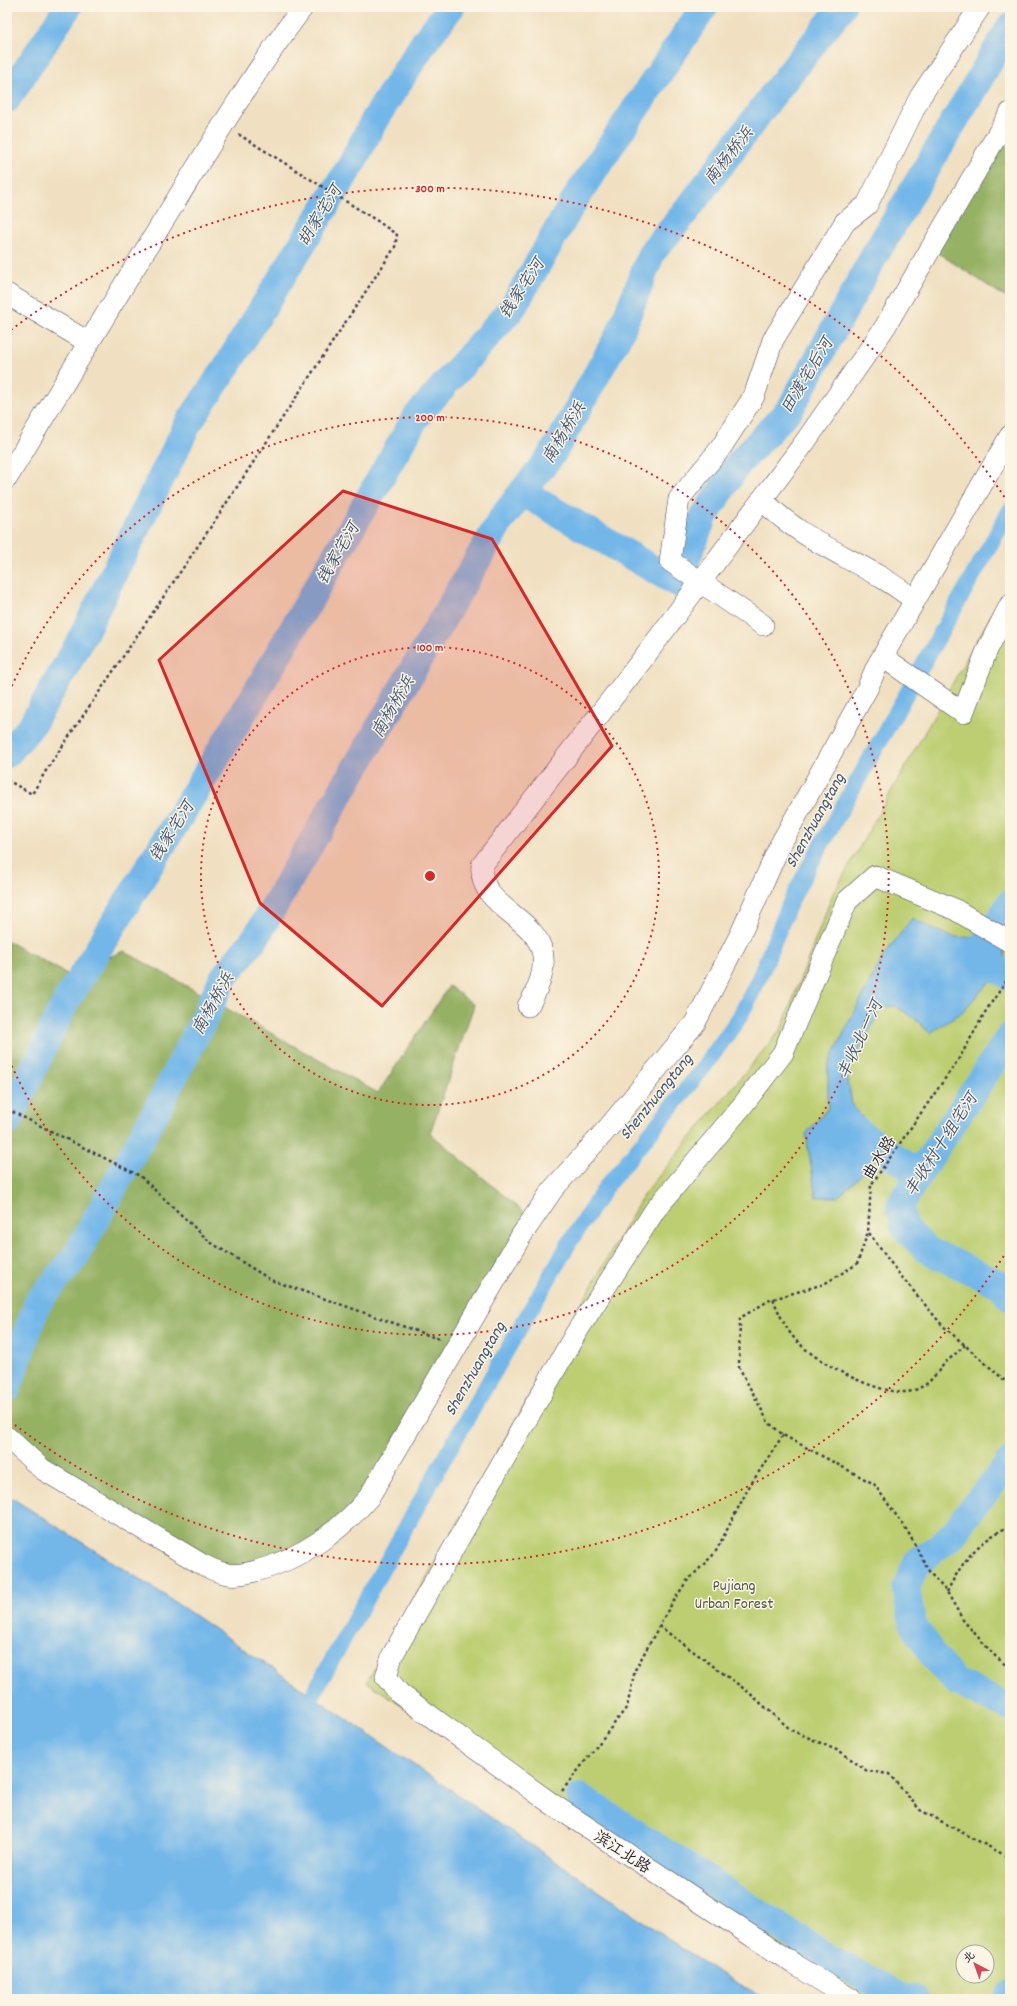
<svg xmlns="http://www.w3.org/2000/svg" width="1017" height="2006" font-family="Dekko,'LXGW WenKai TC',sans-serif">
  <rect width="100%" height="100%" fill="#fcf5e5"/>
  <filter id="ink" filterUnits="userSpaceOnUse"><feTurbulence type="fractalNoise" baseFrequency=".025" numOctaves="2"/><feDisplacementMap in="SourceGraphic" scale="8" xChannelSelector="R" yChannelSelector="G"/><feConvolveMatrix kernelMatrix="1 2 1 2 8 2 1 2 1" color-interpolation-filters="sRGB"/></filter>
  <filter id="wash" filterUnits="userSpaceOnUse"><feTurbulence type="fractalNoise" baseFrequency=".012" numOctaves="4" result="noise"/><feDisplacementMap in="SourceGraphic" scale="16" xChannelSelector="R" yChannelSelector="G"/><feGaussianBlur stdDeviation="0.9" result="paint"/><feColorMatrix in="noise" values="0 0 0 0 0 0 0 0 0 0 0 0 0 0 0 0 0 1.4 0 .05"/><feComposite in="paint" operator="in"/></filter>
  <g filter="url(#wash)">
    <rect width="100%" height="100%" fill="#f0e0c1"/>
    <path fill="#bcce71" stroke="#6f7856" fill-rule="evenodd" d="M1010,582V1999H846L367,1682L644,1194L782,1028L832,896ZM963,1952H987V1976H963Z"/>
    <g fill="#95b163" stroke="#5c6a4f">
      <polygon points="1010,113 1010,300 932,249"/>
      <polygon points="7,941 67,974 124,951 378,1093 449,986 474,1005 430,1133 532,1219 360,1508 283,1562 218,1572 7,1441"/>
    </g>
    <g fill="#73b7e9" stroke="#4a6c92">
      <path d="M912,918C937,930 953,944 981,934L1004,947L1006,964L961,1013L930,1033L913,1017L895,1006L881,1008L847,1074L852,1104L870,1127L885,1140L865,1171L838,1197H816L806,1134L828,1108V1066L849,1022L884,955Z"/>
      <polygon points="7,1495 157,1590 716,1971 766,1999 7,1999"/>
    </g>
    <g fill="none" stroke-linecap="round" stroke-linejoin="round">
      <polyline stroke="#73b7e9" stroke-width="16" points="312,1696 446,1455 571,1240 605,1188 704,1067 739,1018 757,983 790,903 806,872 1010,510"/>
      <g stroke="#73b7e9" stroke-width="28">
        <polyline points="7,99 68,7"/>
        <polyline points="522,492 677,583 703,518 738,464 790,409 873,258 1010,27"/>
        <polyline points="7,754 31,726 77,647 188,424 225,369 351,165 375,119 425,41 451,7"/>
        <polyline points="978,955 1010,903"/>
        <polyline points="977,957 1010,977"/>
        <polyline points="1010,1036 919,1174 900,1206 904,1227 927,1250 1001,1285 1010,1297"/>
        <polyline points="7,1123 65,1003 254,696 416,417 513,307 578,194 704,7"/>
        <polyline points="849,1125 919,1174"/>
        <polyline points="7,1389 38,1302 75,1257 153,1117 202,1023 223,978 256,937 502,518 553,453 621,331 652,252 688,209 771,97 842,7"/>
        <polyline points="1010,1462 965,1517 953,1535 916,1564 906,1588 913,1625 938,1662 956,1682 1010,1708"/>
        <polyline points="580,1797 820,1953 903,1998 915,1999"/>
        <polyline points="1007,1999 1010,1994"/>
      </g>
    </g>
  </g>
  <g filter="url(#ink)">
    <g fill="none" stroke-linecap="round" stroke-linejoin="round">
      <defs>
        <g id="minor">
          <polyline points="7,294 88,342"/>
          <path d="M7,478C63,385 119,292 177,199C217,134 257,68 303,7"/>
          <path d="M762,499C804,545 866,561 914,600"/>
          <polyline points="763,625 670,561 679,499 720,449 754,396 773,340 845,222 867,205 920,97 980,7"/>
          <polyline points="883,657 956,708"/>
          <polyline points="963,713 987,650 1010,605"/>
          <path d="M528,1006C582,916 476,922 482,865L642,660L805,442L885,327L1010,113"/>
          <path d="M7,1437L42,1469L203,1565C211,1569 219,1573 228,1574C237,1576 247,1573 256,1571C300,1559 340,1532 369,1497L521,1236L553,1189L608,1128L695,1023L741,933L780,845L867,689L877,666L1010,436"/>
          <polyline points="851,1999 794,1964 552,1804 400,1694 386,1677 392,1656 576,1333 655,1210 742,1106 783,1053 847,901 875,876 954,909 1010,942"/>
        </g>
      </defs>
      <use href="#minor" stroke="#413e4f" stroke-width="22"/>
      <g stroke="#413e4f" stroke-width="2.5" stroke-dasharray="3 3" stroke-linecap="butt">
        <polyline points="7,780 32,794 47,769 208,531 395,247 397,235 379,222 238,134"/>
        <polyline points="1010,976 987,1009 960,1057 871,1185 868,1232 857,1264 824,1284 770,1300 740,1318 739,1367 768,1422 783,1435 874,1484 908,1532 930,1573 947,1592 963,1620 992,1653 1010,1669"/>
        <polyline points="7,1109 140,1176 210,1242 271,1280 442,1340"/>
        <polyline points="869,1233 896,1270 942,1325 1010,1385"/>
        <path d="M773,1299C779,1313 785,1328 795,1339C815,1362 876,1394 906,1392C911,1392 917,1389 921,1387C931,1383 939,1369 947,1361C953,1356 959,1351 965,1345"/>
        <path d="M947,1592C962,1561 978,1541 1010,1526"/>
        <polyline points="659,1626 747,1691 791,1730 841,1752 867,1771 889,1774 920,1810 1010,1858"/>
        <polyline points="562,1791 627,1707 635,1670 668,1610 686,1582 715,1553 749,1487 783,1435"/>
      </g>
      <use href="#minor" stroke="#fff" stroke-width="21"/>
    </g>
  </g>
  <path fill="#d62828" fill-opacity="0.2" stroke="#d62828" stroke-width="3" stroke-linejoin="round" d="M343,491L492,539L612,746L382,1006L260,903L159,660Z"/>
  <g fill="none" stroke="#d62828" stroke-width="2" stroke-dasharray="2 4">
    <circle cx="430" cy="876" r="229"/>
    <path d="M7 697A459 459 0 1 1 7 1055"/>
    <path d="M1007 1251A688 688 0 0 1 11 1422M11 330A688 688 0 0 1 1007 501"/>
  </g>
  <g text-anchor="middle" stroke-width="3" stroke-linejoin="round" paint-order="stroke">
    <g font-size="16" fill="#22223b" stroke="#fcf5e5">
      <text transform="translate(878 1157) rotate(-58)" y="6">曲水路</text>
      <text transform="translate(623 1851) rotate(33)" y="6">滨江北路</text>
    </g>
    <g font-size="16" fill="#50564b" stroke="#fcf5e5">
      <text x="734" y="1590">Pujiang<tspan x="734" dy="18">Urban Forest</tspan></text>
    </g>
    <g font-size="17" font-style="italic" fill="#3e5678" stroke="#fcf5e5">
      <text transform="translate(728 155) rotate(-52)" y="6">南杨桥浜</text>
      <text transform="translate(319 215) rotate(-58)" y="6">胡家宅河</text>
      <text transform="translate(521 288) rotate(-57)" y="6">钱家宅河</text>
      <text transform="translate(806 375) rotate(-59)" y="6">田渡宅后河</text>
      <text transform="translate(563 432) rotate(-59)" y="6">南杨桥浜</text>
      <text transform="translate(337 553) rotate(-60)" y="6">钱家宅河</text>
      <text transform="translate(392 706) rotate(-60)" y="6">南杨桥浜</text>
      <text transform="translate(814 820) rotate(-61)" y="6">Shenzhuangtang</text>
      <text transform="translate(171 831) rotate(-58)" y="6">钱家宅河</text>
      <text transform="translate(212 1003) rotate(-61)" y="6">南杨桥浜</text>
      <text transform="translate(859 1039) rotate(-65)" y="6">丰收北一河</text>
      <text transform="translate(655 1096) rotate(-51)" y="6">Shenzhuangtang</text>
      <text transform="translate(940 1144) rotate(-57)" y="6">丰收村十组宅河</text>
      <text transform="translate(474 1368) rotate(-60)" y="6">Shenzhuangtang</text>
    </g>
  </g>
  <circle cx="430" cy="876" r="6" fill="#d62828" stroke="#fcf5e5" stroke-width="2"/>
  <g font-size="12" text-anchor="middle" font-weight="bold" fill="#d62828" stroke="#fcf5e5" stroke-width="3" stroke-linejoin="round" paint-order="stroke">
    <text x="430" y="192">300 m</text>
    <text x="430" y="421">200 m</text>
    <text x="430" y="651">100 m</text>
  </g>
  <rect width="1017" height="2006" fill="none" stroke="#fcf5e5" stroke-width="24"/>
  <g transform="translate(975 1964) rotate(319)"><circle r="19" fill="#fcf5e5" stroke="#a5a1a1"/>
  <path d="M0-3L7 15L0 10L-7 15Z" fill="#d1495b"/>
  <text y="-6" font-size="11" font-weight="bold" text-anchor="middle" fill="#22223b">北</text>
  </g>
</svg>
